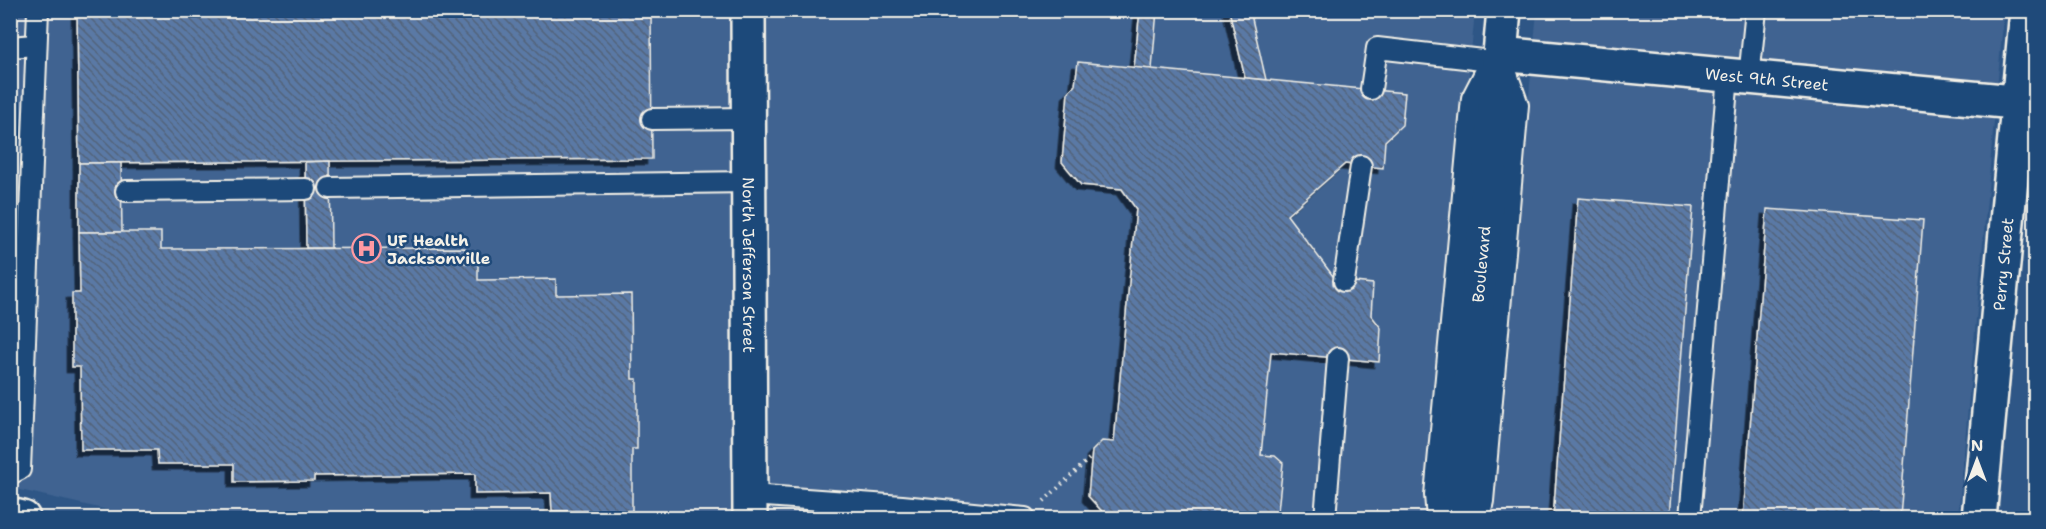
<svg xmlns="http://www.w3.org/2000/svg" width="2046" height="529" font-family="'Shantell Sans',sans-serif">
  <defs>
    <pattern id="building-back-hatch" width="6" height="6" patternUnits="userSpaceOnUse" patternTransform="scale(1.5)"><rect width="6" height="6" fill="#5a79a5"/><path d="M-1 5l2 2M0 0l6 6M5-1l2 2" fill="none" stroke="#52637a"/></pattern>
    <filter id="shadow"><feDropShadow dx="-5.5" dy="5.5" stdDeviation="0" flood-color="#0009"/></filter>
  </defs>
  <rect width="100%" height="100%" fill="#2e5686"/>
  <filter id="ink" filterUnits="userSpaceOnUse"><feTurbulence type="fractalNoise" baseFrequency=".0167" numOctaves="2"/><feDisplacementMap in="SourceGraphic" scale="12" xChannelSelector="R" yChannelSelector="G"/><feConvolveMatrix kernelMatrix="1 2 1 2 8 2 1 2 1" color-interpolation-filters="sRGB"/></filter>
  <g filter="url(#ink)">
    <g fill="#3f6391">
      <polygon points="11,11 1475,11 1427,518 143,518 11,488"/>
      <polygon points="1537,11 2004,11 1958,518 1489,518"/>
    </g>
    <g fill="url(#building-back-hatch)" stroke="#f4f1e8" stroke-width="1.5" filter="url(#shadow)">
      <polygon points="77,10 651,10 652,159 79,163"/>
      <polygon points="1140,10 1157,10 1152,69 1134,68"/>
      <polygon points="1229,10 1250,10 1266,80 1245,78"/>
      <polygon points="1078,62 1405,93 1402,125 1385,141 1383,168 1345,164 1287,215 1336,280 1373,284 1371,315 1381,328 1379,362 1271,352 1261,455 1275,456 1283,463 1278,511 1270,518 1108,518 1088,496 1092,451 1102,441 1114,442 1136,209 1122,189 1081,185 1062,162 1068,93 1075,85"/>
      <polygon points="330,161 331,248 306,248 305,162"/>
      <polygon points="79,163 121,163 122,232 79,232"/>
      <polygon points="1578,198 1693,207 1669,518 1553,518"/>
      <polygon points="1767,209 1923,220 1900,518 1743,518"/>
      <polygon points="79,232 161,232 161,249 465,248 465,263 478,263 478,280 556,279 556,295 631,294 632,379 637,379 637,449 632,449 632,511 552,511 551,493 475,494 475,474 314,476 314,481 234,482 234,464 158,464 157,450 81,450 80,367 72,367 72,293 80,293"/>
    </g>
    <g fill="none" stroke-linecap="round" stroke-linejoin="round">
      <defs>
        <g id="service">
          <polyline points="10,47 35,45"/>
          <polyline points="1749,78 1756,10"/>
          <polyline points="1371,89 1377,48 1500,62"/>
          <polyline points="652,119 750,118"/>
          <polyline points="330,188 750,182"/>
          <polyline points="126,191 306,189"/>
          <polyline points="1344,281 1361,166"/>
          <polyline points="10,474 20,469 38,10"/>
          <polyline points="751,495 902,506 1025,518"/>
          <polyline points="1325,518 1338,358"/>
          <polyline points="1437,518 1435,495 1472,98 1491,61 1500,54 1518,105 1483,501 1479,518"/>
          <polyline points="1690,518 1728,76"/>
        </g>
        <g id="minor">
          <path id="s1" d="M748,10L750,518"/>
          <path id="s2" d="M1500,54L2036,104"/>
          <path id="s3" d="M1979,518L2027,10"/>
        </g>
        <polyline id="tertiary" points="10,515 23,518"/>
        <g id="secondary">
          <path id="s4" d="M1458,518L1504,10"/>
        </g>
      </defs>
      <use href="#service" stroke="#f4f1e8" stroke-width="24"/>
      <use href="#minor" stroke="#f4f1e8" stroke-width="38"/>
      <use href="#tertiary" stroke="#f4f1e8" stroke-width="38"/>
      <use href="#secondary" stroke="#f4f1e8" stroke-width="38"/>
      <polyline stroke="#f4f1e8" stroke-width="4" stroke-dasharray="1.5 4.5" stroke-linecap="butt" points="1044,501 1092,456"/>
      <use href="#service" stroke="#1f4a7a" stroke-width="20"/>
      <use href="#minor" stroke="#1f4a7a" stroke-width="33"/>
      <use href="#tertiary" stroke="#1f4a7a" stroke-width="33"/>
      <use href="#secondary" stroke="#1f4a7a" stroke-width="33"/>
    </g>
  </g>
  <defs>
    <symbol id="hospital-ring" viewBox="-11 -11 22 22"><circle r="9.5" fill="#1f4a7a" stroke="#ff9aa2" stroke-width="1.5"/><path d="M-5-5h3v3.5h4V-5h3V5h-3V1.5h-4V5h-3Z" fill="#ff9aa2"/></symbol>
  </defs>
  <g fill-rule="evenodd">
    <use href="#hospital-ring" x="350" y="232" width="33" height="33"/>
  </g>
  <g text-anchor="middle" stroke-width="5" stroke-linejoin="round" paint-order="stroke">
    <g font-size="16" fill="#f4f1e8" stroke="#1f4a7a">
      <text dy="6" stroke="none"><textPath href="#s2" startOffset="268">West 9th Street</textPath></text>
      <text dy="6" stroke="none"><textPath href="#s1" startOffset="255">North Jefferson Street</textPath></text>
      <text dy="6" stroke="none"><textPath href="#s4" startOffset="255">Boulevard</textPath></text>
      <text dy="6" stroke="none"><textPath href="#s3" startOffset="255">Perry Street</textPath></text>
    </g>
    <g font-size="16" font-weight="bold" fill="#f4f1e8" stroke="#1f4a7a" text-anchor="start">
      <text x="387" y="246">UF Health<tspan x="387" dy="18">Jacksonville</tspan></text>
    </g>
  </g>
  <rect width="2046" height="529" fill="none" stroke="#1f4a7a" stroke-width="36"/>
  <rect x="18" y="18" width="2010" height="493" fill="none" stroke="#f4f1e8" stroke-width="2" filter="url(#ink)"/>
  <g transform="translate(1977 460)" stroke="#1f4a7a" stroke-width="4.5" paint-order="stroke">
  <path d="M0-4.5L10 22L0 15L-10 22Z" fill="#f4f1e8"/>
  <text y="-9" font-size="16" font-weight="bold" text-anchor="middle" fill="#f4f1e8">N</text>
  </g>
</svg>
